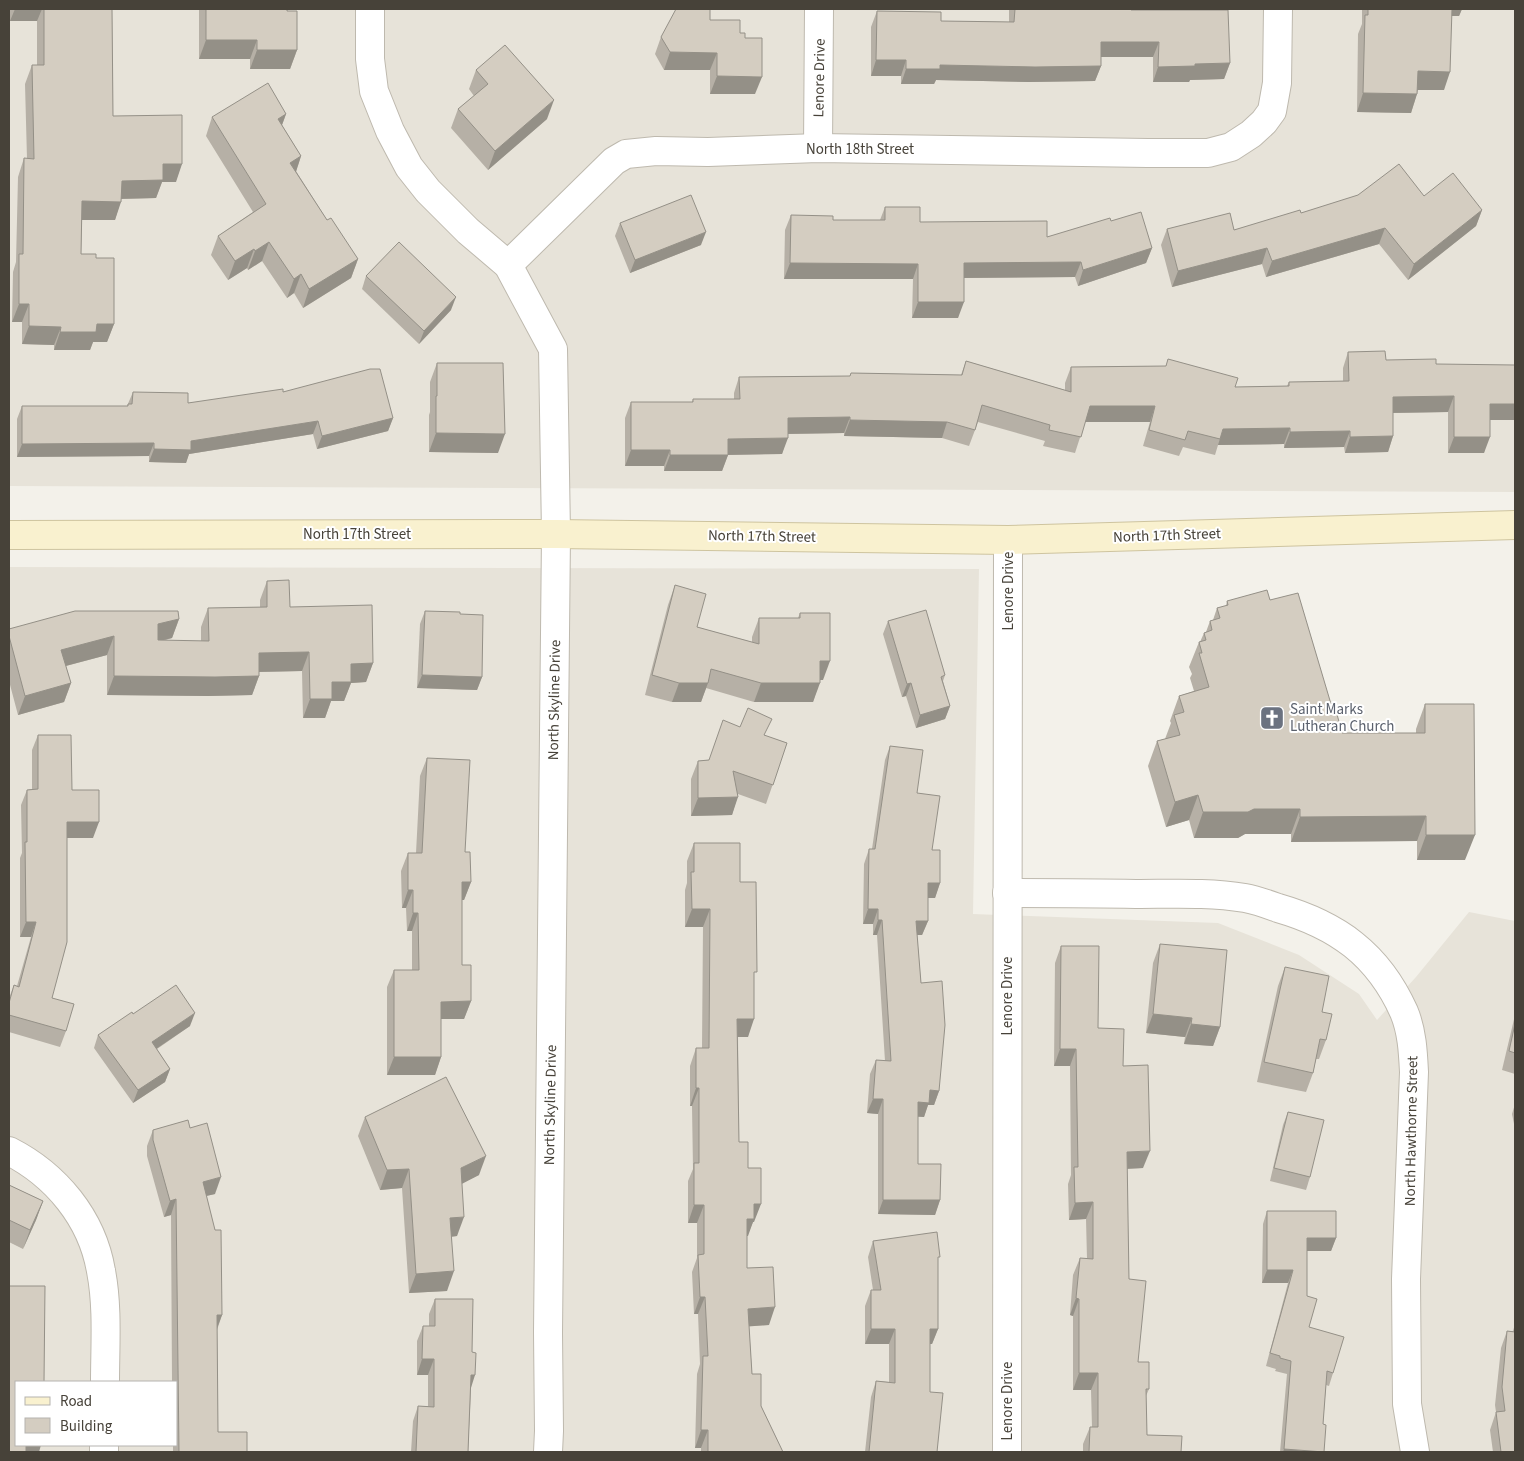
<svg xmlns="http://www.w3.org/2000/svg" width="1524" height="1461" font-family="'Source Sans 3',sans-serif">
  <rect width="100%" height="100%" fill="#f3f1ea"/>
  <g fill="#e7e3d9" fill-rule="evenodd">
    <polygon points="9,9 1515,9 1515,492 9,486"/>
    <path d="M9,567L979,569L973,914L1218,923L1299,955L1359,994L1377,1020L1416,977L1469,912L1515,921V1452H9ZM16,1382H176V1445H16Z"/>
  </g>
  <g fill="none" stroke-linecap="round" stroke-linejoin="round">
    <defs>
      <g id="street">
        <polyline points="370,9 370,59 374,91 390,131 409,167 428,191 468,231 508,265 553,349 556,534 548,1333 549,1431 548,1452"/>
        <polyline points="818,148 819,9"/>
        <polyline points="508,265 614,161 626,154 656,151 708,152 818,148 1148,153 1208,153 1231,147 1251,134 1264,122 1272,111 1277,83 1278,9"/>
        <path d="M1007,893C1050,893 1093,893 1136,894C1172,894 1209,892 1245,898C1256,900 1267,904 1278,908C1337,925 1378,954 1404,1012C1412,1031 1413,1052 1414,1072L1406,1279L1407,1404L1415,1452"/>
        <path d="M9,1151C56,1175 92,1218 101,1271C108,1307 105,1346 105,1382"/>
        <polyline points="104,1452 104,1445"/>
        <polyline points="1007,1452 1008,540"/>
      </g>
      <polyline id="secondary" points="9,535 556,534 1008,540 1515,525"/>
    </defs>
    <use href="#street" stroke="#beb9ae" stroke-width="30"/>
    <use href="#secondary" stroke="#cec49f" stroke-width="30"/>
    <use href="#street" stroke="#fff" stroke-width="28"/>
    <use href="#secondary" stroke="#f9f1cf" stroke-width="28"/>
  </g>
  <g fill="#b6b0a6">
    <polygon points="10,9 112,9 113,116 176,182 162,182 156,198 121,199 115,220 82,220 81,254 96,258 114,324 107,342 93,342 90,350 54,350 54,345 22,344 22,322 12,322 13,272 16,262 18,177 24,158 27,159 25,84 32,65 37,65 37,21 10,21"/>
    <polygon points="199,9 287,9 297,50 290,69 250,69 250,59 199,59"/>
    <polygon points="1009,9 1131,9 1131,10 1230,63 1224,79 1190,80 1189,82 1153,82 1153,57 1101,57 1101,66 1095,81 1029,82 936,80 934,84 901,84 901,76 871,76 871,27 877,11 941,21 1009,22"/>
    <polygon points="1362,9 1462,9 1459,16 1451,16 1444,90 1418,90 1411,113 1357,112 1358,34 1362,24"/>
    <polygon points="710,20 740,33 745,38 755,94 710,94 710,70 664,70 655,54 661,37"/>
    <polygon points="476,70 547,119 488,170 451,128 458,109 474,96 469,89"/>
    <polygon points="286,114 282,125 301,156 296,171 327,220 358,259 351,278 303,308 294,293 287,298 262,261 248,270 247,268 228,280 211,255 218,236 253,212 206,136 212,117"/>
    <polygon points="1424,196 1482,210 1476,226 1408,280 1379,244 1266,277 1262,264 1172,287 1161,245 1167,229 1234,230 1301,213"/>
    <polygon points="885,207 920,222 1047,237 1111,221 1152,248 1146,263 1078,286 1075,277 964,278 958,318 912,318 913,279 784,279 785,230 791,215 833,220 880,220"/>
    <polygon points="620,223 701,245 630,273 615,236"/>
    <polygon points="366,276 451,310 419,344 362,289"/>
    <polygon points="1348,352 1386,360 1436,364 1515,420 1490,420 1484,453 1448,453 1448,412 1393,413 1393,436 1388,452 1345,453 1344,447 1284,448 1284,444 1218,445 1215,455 1183,447 1179,456 1143,446 1150,422 1085,422 1075,453 1043,446 1045,441 978,422 969,446 942,438 844,436 844,433 788,434 782,454 728,455 722,471 664,471 664,466 625,466 625,418 631,402 692,402 693,399 734,399 734,393 739,377 850,376 851,373 961,375 966,361 1065,390 1065,383 1071,367 1166,366 1168,359 1235,387 1287,386 1289,382 1343,381 1343,368"/>
    <polygon points="437,363 498,453 429,452 429,415 430,412 430,382"/>
    <polygon points="133,392 188,403 283,392 393,418 388,431 317,449 313,434 189,454 186,463 149,462 149,456 17,457 17,419 22,406 127,406"/>
    <polygon points="267,581 290,607 373,663 366,682 351,683 344,701 331,701 325,718 303,718 302,671 259,672 259,676 252,695 208,696 107,695 107,655 66,666 71,683 64,702 18,715 9,681 9,629 179,619 172,638 162,641 201,641 201,627 208,608 260,607 260,600"/>
    <polygon points="675,585 697,627 752,642 752,637 759,618 798,618 800,613 823,680 820,680 813,702 754,702 706,688 701,702 672,702 645,695 668,605"/>
    <polygon points="1270,600 1331,704 1342,733 1416,733 1416,729 1425,704 1465,860 1417,860 1417,841 1291,842 1291,834 1245,834 1238,838 1194,838 1189,820 1166,827 1148,766 1157,741 1165,739 1171,723 1170,721 1179,696 1194,691 1190,678 1192,674 1189,667 1199,642 1200,642 1204,633 1206,632 1210,621 1213,620 1217,608 1226,606 1227,601"/>
    <polygon points="425,611 460,614 482,677 477,690 417,688 420,624"/>
    <polygon points="888,621 945,675 943,681 950,706 945,719 916,728 906,696 902,697 883,634"/>
    <polygon points="740,727 787,743 766,804 738,794 732,815 691,816 691,779 698,761 709,760"/>
    <polygon points="38,735 72,790 93,838 67,838 52,998 66,1031 60,1047 9,1032 9,998 14,985 17,986 31,937 20,937 20,858 22,853 21,805 27,790 32,789 32,750"/>
    <polygon points="890,746 917,793 940,883 935,898 928,898 928,921 922,935 917,935 921,983 939,1091 934,1105 928,1105 924,1117 918,1117 918,1164 940,1200 935,1215 878,1214 878,1114 867,1113 870,1074 876,1060 885,1061 877,935 873,935 873,924 863,924 864,864 869,849 872,849 885,760"/>
    <polygon points="427,758 465,852 471,882 464,900 462,900 462,965 471,1001 464,1019 441,1019 441,1057 435,1075 387,1075 387,987 394,970 412,970 412,931 407,931 406,908 402,908 401,871 408,853 416,853 420,776"/>
    <polygon points="694,843 740,882 754,979 748,1037 738,1037 739,1142 748,1168 754,1222 753,1222 747,1236 747,1268 769,1325 749,1326 752,1374 761,1406 783,1452 701,1452 701,1448 695,1448 697,1374 700,1364 698,1314 694,1314 692,1272 697,1258 697,1223 688,1223 688,1181 693,1169 692,1106 690,1106 690,1066 696,1048 702,1048 703,927 685,927 685,890 687,883 687,861"/>
    <polygon points="1160,944 1220,1027 1213,1046 1184,1044 1185,1037 1146,1033 1153,963"/>
    <polygon points="1061,946 1098,1028 1123,1066 1143,1168 1127,1169 1129,1279 1138,1362 1149,1389 1146,1396 1147,1435 1181,1452 1083,1452 1083,1444 1090,1427 1092,1427 1091,1390 1073,1390 1073,1316 1070,1315 1073,1275 1080,1258 1087,1259 1086,1219 1069,1220 1068,1184 1071,1175 1070,1066 1054,1066 1055,963"/>
    <polygon points="1285,967 1322,1012 1326,1040 1319,1059 1316,1059 1313,1073 1306,1092 1257,1082 1278,986"/>
    <polygon points="133,1014 190,1026 157,1049 170,1069 165,1082 133,1103 94,1048 98,1035"/>
    <polygon points="1515,1015 1515,1074 1502,1070"/>
    <polygon points="1515,1104 1515,1129 1512,1114"/>
    <polygon points="1288,1112 1310,1177 1306,1190 1270,1181 1283,1125"/>
    <polygon points="365,1117 479,1175 462,1183 457,1236 452,1237 447,1291 409,1293 402,1188 380,1190 358,1136"/>
    <polygon points="190,1128 215,1194 206,1196 222,1315 217,1330 218,1432 247,1452 173,1452 173,1445 176,1445 176,1382 172,1382 171,1215 164,1217 147,1156 147,1146 153,1130"/>
    <polygon points="9,1185 43,1201 36,1220 23,1249 9,1242"/>
    <polygon points="1267,1211 1336,1238 1331,1251 1307,1251 1307,1296 1309,1327 1333,1373 1329,1386 1326,1385 1323,1424 1324,1452 1280,1452 1287,1374 1275,1371 1276,1369 1266,1366 1288,1283 1262,1283 1263,1224"/>
    <polygon points="873,1241 938,1262 938,1329 932,1344 930,1344 930,1392 937,1452 865,1452 871,1397 876,1381 889,1382 889,1344 865,1344 865,1306 871,1290 873,1290 868,1257"/>
    <polygon points="435,1299 471,1388 468,1452 411,1452 413,1421 418,1406 428,1406 428,1375 417,1375 417,1341 423,1326 429,1326 429,1314"/>
    <polygon points="1515,1324 1515,1452 1493,1452 1490,1430 1496,1412 1495,1405 1501,1348 1507,1331 1513,1331"/>
  </g>
  <g fill="#949087">
    <polygon points="15,9 42,9 37,21 10,21"/>
    <polygon points="1448,9 1462,9 1459,16 1445,16"/>
    <polygon points="206,40 257,40 250,59 199,59"/>
    <polygon points="1101,42 1159,42 1153,57 1095,57"/>
    <polygon points="257,50 297,50 290,69 250,69"/>
    <polygon points="670,52 717,53 710,70 664,70"/>
    <polygon points="876,60 906,60 901,76 871,76"/>
    <polygon points="1230,63 1224,79 1190,80 1189,82 1153,82 1158,67 1195,64"/>
    <polygon points="940,65 1101,66 1095,81 1029,82 936,80 934,84 901,84 906,69"/>
    <polygon points="1418,71 1450,72 1444,90 1411,90"/>
    <polygon points="717,76 762,77 755,94 710,94"/>
    <polygon points="1363,93 1417,94 1411,113 1357,112"/>
    <polygon points="554,100 547,119 488,170 495,151"/>
    <polygon points="286,114 279,133 278,119"/>
    <polygon points="301,156 295,175 290,163"/>
    <polygon points="163,164 182,164 176,182 162,182 156,198 115,199 122,181"/>
    <polygon points="82,201 121,202 115,220 76,220"/>
    <polygon points="1482,210 1476,226 1408,280 1414,264"/>
    <polygon points="1385,228 1379,244 1266,277 1272,261"/>
    <polygon points="706,232 701,245 630,273 635,260"/>
    <polygon points="269,242 262,261 248,270 255,251"/>
    <polygon points="1152,248 1146,263 1078,286 1083,270"/>
    <polygon points="1267,248 1262,264 1172,287 1178,271"/>
    <polygon points="254,249 247,268 228,280 235,261"/>
    <polygon points="358,259 351,278 303,308 309,289"/>
    <polygon points="1081,262 1075,277 958,278 964,263"/>
    <polygon points="790,263 918,264 913,279 784,279"/>
    <polygon points="301,274 294,293 287,298 294,279"/>
    <polygon points="456,297 451,310 419,344 424,331"/>
    <polygon points="918,302 964,302 958,318 912,318"/>
    <polygon points="19,304 29,304 22,322 12,322"/>
    <polygon points="97,324 114,324 107,342 93,342 90,350 54,350 60,332"/>
    <polygon points="29,326 61,327 54,345 22,344"/>
    <polygon points="1454,396 1448,412 1387,413 1393,397"/>
    <polygon points="1490,404 1515,404 1515,420 1484,420"/>
    <polygon points="1090,406 1155,406 1150,422 1084,422"/>
    <polygon points="850,417 844,433 782,434 788,418"/>
    <polygon points="393,418 388,431 317,449 322,436"/>
    <polygon points="850,420 947,422 942,438 844,436"/>
    <polygon points="318,421 313,434 189,454 186,463 149,462 154,449 191,441"/>
    <polygon points="1290,428 1284,444 1218,445 1223,429"/>
    <polygon points="1350,431 1344,447 1284,448 1290,432"/>
    <polygon points="436,433 505,434 498,453 429,452"/>
    <polygon points="1393,436 1388,452 1345,453 1350,437"/>
    <polygon points="1454,437 1490,437 1484,453 1448,453"/>
    <polygon points="788,438 782,454 722,455 728,439"/>
    <polygon points="154,443 149,456 17,457 22,444"/>
    <polygon points="631,450 670,450 664,466 625,466"/>
    <polygon points="670,455 728,455 722,471 664,471"/>
    <polygon points="179,619 172,638 151,643 158,624"/>
    <polygon points="114,636 107,655 54,669 61,650"/>
    <polygon points="309,652 302,671 252,672 259,653"/>
    <polygon points="820,661 830,661 823,680 813,680"/>
    <polygon points="373,663 366,682 351,683 344,701 331,701 325,718 303,718 310,699 332,682 351,664"/>
    <polygon points="422,675 482,677 477,690 417,688"/>
    <polygon points="114,676 259,676 252,695 208,696 107,695"/>
    <polygon points="71,683 64,702 18,715 25,696"/>
    <polygon points="679,683 708,683 701,702 672,702"/>
    <polygon points="761,683 820,683 813,702 754,702"/>
    <polygon points="911,683 906,696 902,697 907,684"/>
    <polygon points="950,706 945,719 916,728 920,715"/>
    <polygon points="1198,795 1189,820 1166,827 1175,802"/>
    <polygon points="738,797 732,815 691,816 698,798"/>
    <polygon points="1254,809 1300,809 1291,834 1245,834 1238,838 1194,838 1203,812"/>
    <polygon points="1426,816 1417,841 1291,842 1300,817"/>
    <polygon points="67,822 99,822 93,838 62,838"/>
    <polygon points="1426,835 1475,835 1465,860 1417,860"/>
    <polygon points="462,882 471,882 464,900 455,900"/>
    <polygon points="928,883 940,883 935,898 923,898"/>
    <polygon points="408,890 413,890 406,908 402,908"/>
    <polygon points="692,909 710,909 703,927 685,927"/>
    <polygon points="868,909 878,909 873,924 863,924"/>
    <polygon points="413,913 418,913 412,931 407,931"/>
    <polygon points="878,920 882,920 877,935 873,935"/>
    <polygon points="916,921 928,921 922,935 911,935"/>
    <polygon points="26,922 36,922 31,937 20,937"/>
    <polygon points="471,1001 464,1019 435,1019 441,1002"/>
    <polygon points="195,1013 190,1026 147,1055 152,1042"/>
    <polygon points="1153,1014 1192,1018 1185,1037 1146,1033"/>
    <polygon points="737,1019 754,1019 748,1037 731,1037"/>
    <polygon points="1191,1024 1220,1027 1213,1046 1184,1044"/>
    <polygon points="1060,1049 1076,1049 1070,1066 1054,1066"/>
    <polygon points="394,1057 441,1057 435,1075 387,1075"/>
    <polygon points="170,1069 165,1082 133,1103 138,1090"/>
    <polygon points="696,1088 699,1088 692,1106 690,1106"/>
    <polygon points="930,1090 939,1091 934,1105 928,1105 924,1117 913,1116 918,1102"/>
    <polygon points="873,1099 883,1099 878,1114 867,1113"/>
    <polygon points="1150,1151 1143,1168 1121,1169 1127,1152"/>
    <polygon points="486,1156 479,1175 454,1188 461,1168"/>
    <polygon points="409,1169 402,1188 380,1190 387,1170"/>
    <polygon points="221,1177 215,1194 197,1198 203,1182"/>
    <polygon points="176,1199 171,1215 164,1217 170,1201"/>
    <polygon points="883,1200 940,1200 935,1215 878,1214"/>
    <polygon points="43,1201 36,1220 23,1249 30,1230"/>
    <polygon points="1093,1202 1086,1219 1069,1220 1075,1203"/>
    <polygon points="754,1204 761,1204 754,1222 753,1222 748,1236 741,1236 747,1219"/>
    <polygon points="694,1205 704,1205 697,1223 688,1223"/>
    <polygon points="464,1217 457,1236 443,1237 450,1218"/>
    <polygon points="1307,1238 1336,1238 1331,1251 1302,1251"/>
    <polygon points="1267,1270 1293,1270 1288,1283 1262,1283"/>
    <polygon points="454,1271 447,1291 409,1293 416,1274"/>
    <polygon points="700,1297 705,1297 698,1314 694,1314"/>
    <polygon points="1076,1298 1079,1299 1073,1316 1070,1315"/>
    <polygon points="775,1307 769,1325 742,1327 748,1309"/>
    <polygon points="217,1315 222,1315 216,1331"/>
    <polygon points="871,1329 895,1329 889,1344 865,1344"/>
    <polygon points="930,1329 938,1329 932,1344 924,1344"/>
    <polygon points="422,1359 434,1359 428,1375 417,1375"/>
    <polygon points="1079,1373 1098,1373 1091,1390 1073,1390"/>
    <polygon points="471,1375 475,1375 470,1391"/>
    <polygon points="701,1430 708,1430 701,1448 695,1448"/>
    <polygon points="23,1445 41,1445 39,1452 20,1452"/>
    <polygon points="1284,1449 1319,1452 1283,1452"/>
  </g>
  <g fill="#d4cdc1" stroke="#949087">
    <polygon points="44,9 112,9 113,116 182,115 182,164 163,164 163,180 122,181 121,202 82,201 81,254 96,254 96,258 114,258 114,324 97,324 96,332 60,332 61,327 29,326 29,304 19,304 19,254 23,254 24,158 34,159 32,65 44,65"/>
    <polygon points="206,9 287,9 287,11 297,11 297,50 257,50 257,40 206,40"/>
    <polygon points="676,9 710,9 710,20 740,20 740,33 745,33 745,38 762,38 762,77 717,76 717,53 670,52 661,37"/>
    <polygon points="1015,9 1131,9 1131,10 1228,10 1230,63 1195,64 1195,66 1158,67 1159,42 1101,42 1101,66 1035,67 940,65 940,69 906,69 906,60 876,60 877,11 941,12 941,21 1014,22"/>
    <polygon points="1368,9 1452,9 1450,72 1418,71 1417,94 1363,93 1365,15 1368,15"/>
    <polygon points="505,45 554,100 495,151 458,109 488,84 476,70"/>
    <polygon points="268,83 286,114 278,119 301,156 290,163 327,220 331,218 358,259 309,289 301,274 294,279 269,242 255,251 254,249 235,261 218,236 266,204 212,117"/>
    <polygon points="1399,164 1424,196 1453,173 1482,210 1414,264 1385,228 1272,261 1267,248 1178,271 1167,229 1230,213 1234,230 1300,210 1301,213 1358,195"/>
    <polygon points="691,195 706,232 635,260 620,223"/>
    <polygon points="885,207 920,207 920,222 1047,221 1047,237 1110,218 1111,221 1141,212 1152,248 1083,270 1081,262 964,263 964,302 918,302 918,264 790,263 791,215 833,216 833,220 885,220"/>
    <polygon points="399,242 456,297 424,331 366,276"/>
    <polygon points="1385,351 1386,360 1436,359 1436,364 1515,365 1515,404 1490,404 1490,437 1454,437 1454,396 1393,397 1393,436 1350,437 1350,431 1290,432 1290,428 1223,429 1220,439 1188,431 1185,440 1149,430 1155,406 1090,406 1081,437 1049,430 1050,425 982,405 975,430 947,422 850,420 850,417 788,418 788,438 728,439 728,455 670,455 670,450 631,450 631,402 693,402 693,399 740,399 739,377 850,376 851,373 962,375 966,361 1071,392 1071,367 1166,366 1168,359 1238,378 1235,387 1289,386 1289,382 1349,381 1348,352"/>
    <polygon points="437,363 503,363 505,434 436,433 436,396 437,396"/>
    <polygon points="370,369 380,369 393,418 322,436 318,421 191,441 191,450 154,449 154,443 22,444 22,406 128,406 128,404 132,404 133,392 188,393 188,403 283,389 283,392"/>
    <polygon points="289,580 290,607 372,605 373,663 351,664 351,682 332,682 332,699 310,699 309,652 259,653 259,676 215,677 114,676 114,636 61,650 71,683 25,696 9,636 9,629 75,611 178,611 179,619 158,624 158,640 209,641 208,608 267,607 267,581"/>
    <polygon points="675,585 706,594 697,627 759,644 759,618 800,618 800,613 830,613 830,661 820,661 820,683 761,683 711,669 708,683 679,683 652,675"/>
    <polygon points="1267,590 1270,600 1298,593 1331,704 1334,703 1342,733 1425,733 1425,704 1474,704 1475,835 1426,835 1426,816 1300,817 1300,809 1254,809 1248,812 1203,812 1198,795 1175,802 1157,741 1180,735 1174,715 1184,712 1179,696 1209,687 1199,653 1202,653 1199,642 1206,640 1204,633 1212,630 1210,621 1220,618 1217,608 1228,605 1227,601"/>
    <polygon points="926,610 945,675 941,677 950,706 920,715 911,683 907,684 888,621"/>
    <polygon points="425,611 460,612 460,614 483,615 482,677 422,675"/>
    <polygon points="748,708 772,719 764,735 787,743 773,785 733,771 738,797 698,798 698,761 709,760 723,720 740,727"/>
    <polygon points="38,735 71,735 72,790 99,790 99,822 67,822 67,942 52,998 74,1004 66,1031 9,1015 9,1003 14,985 19,987 36,922 26,922 25,842 27,842 27,790 38,789"/>
    <polygon points="890,746 923,750 917,793 940,796 932,850 940,850 940,883 928,883 928,921 916,921 921,983 942,981 945,1025 939,1091 930,1090 929,1103 918,1102 918,1164 941,1164 940,1200 883,1200 883,1099 873,1099 876,1060 891,1061 882,920 878,920 878,909 868,909 869,849 875,849"/>
    <polygon points="427,758 470,760 465,852 470,852 471,882 462,882 462,965 471,965 471,1001 441,1002 441,1057 394,1057 394,970 419,970 418,913 413,913 413,890 408,890 408,853 422,853"/>
    <polygon points="694,843 740,843 740,882 756,882 757,972 754,972 754,1019 737,1019 739,1142 748,1142 748,1168 761,1168 761,1204 754,1204 754,1219 747,1219 747,1268 773,1267 775,1307 748,1309 752,1374 761,1374 761,1406 783,1452 708,1452 708,1430 701,1430 703,1356 708,1356 705,1297 700,1297 698,1255 704,1254 704,1205 694,1205 694,1163 699,1163 699,1088 696,1088 696,1048 709,1048 710,909 692,909 691,872 694,872"/>
    <polygon points="1160,944 1227,950 1220,1027 1191,1024 1192,1018 1153,1014"/>
    <polygon points="1061,946 1099,946 1098,1028 1124,1029 1123,1066 1148,1065 1150,1151 1127,1152 1129,1279 1146,1281 1138,1362 1149,1362 1149,1389 1146,1389 1147,1435 1182,1436 1181,1452 1089,1452 1090,1427 1098,1427 1098,1373 1079,1373 1079,1299 1076,1298 1080,1258 1093,1259 1093,1202 1075,1203 1074,1167 1078,1167 1076,1049 1060,1049"/>
    <polygon points="1285,967 1329,976 1322,1012 1332,1014 1326,1040 1320,1039 1313,1073 1264,1062"/>
    <polygon points="176,985 195,1013 152,1042 170,1069 138,1090 98,1035 132,1012 133,1014"/>
    <polygon points="1515,1024 1515,1053 1509,1051"/>
    <polygon points="446,1077 486,1156 461,1168 464,1217 450,1218 454,1271 416,1274 409,1169 387,1170 365,1117"/>
    <polygon points="1288,1112 1324,1120 1310,1177 1274,1168"/>
    <polygon points="188,1120 190,1128 207,1123 221,1177 203,1182 215,1230 221,1230 222,1315 217,1315 218,1432 247,1432 247,1452 179,1452 176,1199 170,1201 153,1140 153,1130"/>
    <polygon points="9,1185 43,1201 30,1230 9,1220"/>
    <polygon points="1267,1211 1336,1211 1336,1238 1307,1238 1307,1296 1317,1299 1309,1327 1344,1337 1333,1373 1327,1371 1323,1424 1326,1425 1324,1452 1284,1449 1291,1361 1280,1358 1280,1356 1270,1353 1293,1270 1267,1270"/>
    <polygon points="937,1232 940,1257 938,1257 938,1329 930,1329 930,1392 943,1393 937,1452 869,1452 876,1381 895,1383 895,1329 871,1329 871,1290 881,1290 873,1241"/>
    <polygon points="9,1286 45,1286 44,1382 16,1382 16,1445 26,1445 26,1452 9,1452"/>
    <polygon points="435,1299 473,1299 472,1352 476,1353 475,1375 471,1375 468,1452 416,1452 418,1406 434,1407 434,1359 422,1359 423,1326 435,1326"/>
    <polygon points="1507,1331 1515,1332 1515,1452 1501,1452 1496,1412 1505,1411 1502,1387"/>
  </g>
  <defs>
    <symbol id="church-square" viewBox="-11 -11 22 22"><rect x="-9" y="-9" width="18" height="18" rx="4" fill="#6b7280" stroke="#fff"/><path d="M-1.2-6h2.4v3.5h3.3v2.4h-3.3V6h-2.4V-.1h-3.3v-2.4h3.3Z" fill="#fff"/></symbol>
  </defs>
  <g fill-rule="evenodd">
    <use href="#church-square" x="1258" y="704" width="28" height="28"/>
  </g>
  <g text-anchor="middle" stroke-width="4" stroke-linejoin="round" paint-order="stroke">
    <g font-size="15" fill="#474239" stroke="#fff">
      <text transform="translate(819 78) rotate(-89)" y="5">Lenore Drive</text>
      <text x="860" y="154">North 18th Street</text>
      <text x="357" y="539">North 17th Street</text>
      <text transform="translate(1167 535) rotate(-2)" y="5">North 17th Street</text>
      <text transform="translate(762 536) rotate(1)" y="5">North 17th Street</text>
      <text transform="translate(1008 591) rotate(-90)" y="5">Lenore Drive</text>
      <text transform="translate(554 700) rotate(-89)" y="5">North Skyline Drive</text>
      <text transform="translate(1007 996) rotate(-90)" y="5">Lenore Drive</text>
      <text transform="translate(550 1105) rotate(-89)" y="5">North Skyline Drive</text>
      <text transform="translate(1411 1131) rotate(-89)" y="5">North Hawthorne Street</text>
      <text transform="translate(1007 1401) rotate(-90)" y="5">Lenore Drive</text>
    </g>
    <g font-size="15" fill="#5b616d" stroke="#fff" text-anchor="start">
      <text x="1290" y="714">Saint Marks<tspan x="1290" dy="17">Lutheran Church</tspan></text>
    </g>
  </g>
  <rect width="1524" height="1461" fill="none" stroke="#474239" stroke-width="20"/>
  <rect x="15" y="1381" width="162" height="65" fill="#ffffff" stroke="#b5b3b0"/>
  <rect x="25" y="1397" width="25" height="8" fill="#f9f1cf" stroke="#b5b3b0"/>
  <text x="60" y="1406" font-size="15" fill="#474239">Road</text>
  <rect x="25" y="1418" width="25" height="15" fill="#d4cdc1" stroke="#b5b3b0"/>
  <text x="60" y="1431" font-size="15" fill="#474239">Building</text>
</svg>
